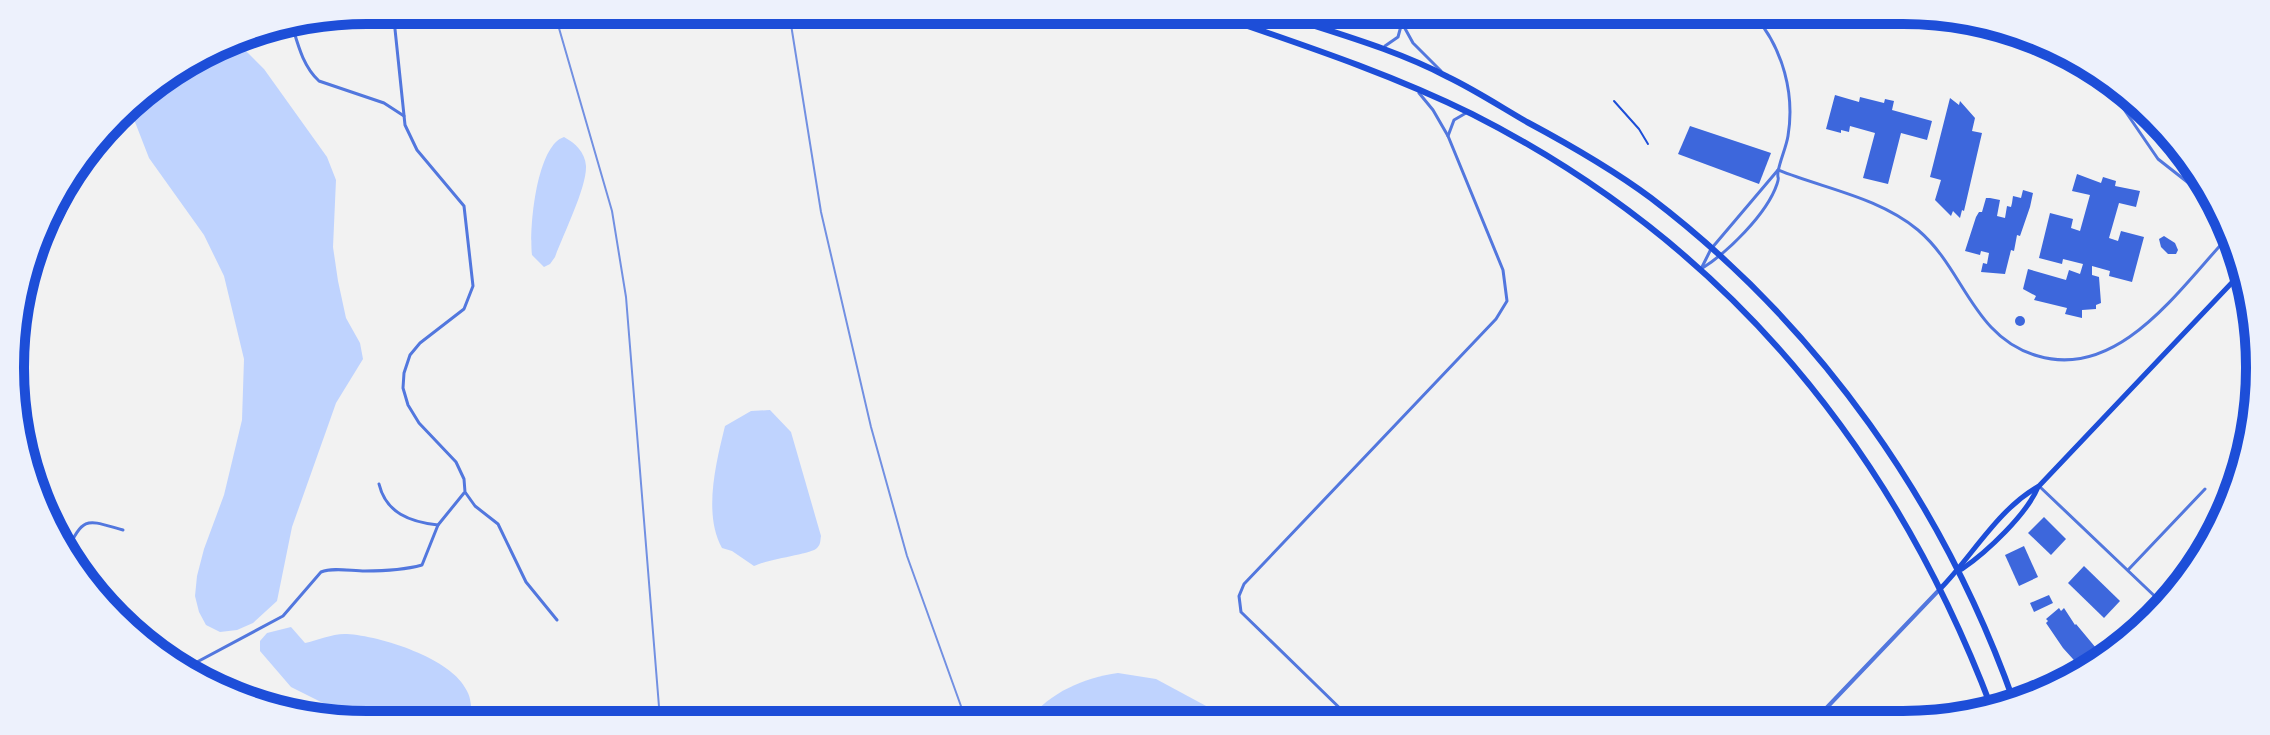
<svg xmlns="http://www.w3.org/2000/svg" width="2270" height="735" font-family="'Noto Sans',sans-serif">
  <rect width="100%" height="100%" fill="#f2f2f2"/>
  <g fill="#bfd3fe">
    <polygon points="232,37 264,69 327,157 336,180 333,247 338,281 346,318 360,343 363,359 336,403 330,420 292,527 277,601 253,623 237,630 220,632 206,625 199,612 195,596 197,576 204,549 224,495 242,420 244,359 224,276 204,235 149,158 128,104 131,99"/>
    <path d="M564,137C575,143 585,152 586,166C587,187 563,235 555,257L550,264L544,267L532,255C529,230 536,146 564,137Z"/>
    <path d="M770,410L791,432L821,536C820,541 821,544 817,548C812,554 768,559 754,566L732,551L722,548C703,514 716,463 725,426L751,411Z"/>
    <path d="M291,627L305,643C318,640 334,633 347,634C380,636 452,658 467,691C471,698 471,707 472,715L469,718H353L291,687L260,651V641L267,633Z"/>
    <path d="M1118,673L1156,679L1208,707L1221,720H1028C1051,692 1083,678 1118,673Z"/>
  </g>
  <g fill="#3d67dc">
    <polygon points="1835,95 1859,102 1860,97 1884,103 1885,99 1894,101 1892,110 1932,121 1927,140 1901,133 1888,184 1863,178 1875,133 1850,126 1849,132 1841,130 1841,133 1826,129"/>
    <polygon points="1950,98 1959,105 1960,101 1975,118 1972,131 1982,133 1964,211 1962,210 1960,218 1953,211 1951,216 1935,200 1941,180 1930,177"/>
    <polygon points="1690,126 1771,153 1759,184 1678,154"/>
    <polygon points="2077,174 2101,183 2103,177 2116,181 2115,186 2140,191 2136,207 2119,203 2109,238 2118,241 2121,231 2144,237 2132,282 2109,276 2110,271 2092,266 2092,275 2099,277 2101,303 2096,305 2096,309 2082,310 2082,318 2065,314 2067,308 2034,300 2036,296 2023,289 2028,269 2066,280 2069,270 2080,274 2083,264 2063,259 2062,264 2039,258 2050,213 2073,219 2071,228 2080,231 2090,195 2072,191"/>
    <polygon points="2023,190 2033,193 2030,207 2020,236 2017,235 2014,251 2011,250 2005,274 1981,272 1983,263 1987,264 1989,253 1981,251 1980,255 1965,251 1976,217 1979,212 1982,212 1986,198 1990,198 2000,200 1997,216 2005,218 2007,206 2011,207 2012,203 2013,196 2021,198"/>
    <polygon points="2164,236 2175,243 2178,250 2176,254 2168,254 2161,247 2159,239"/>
    <circle cx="2020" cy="321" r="5"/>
    <polygon points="2044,517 2066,539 2051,555 2028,533"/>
    <polygon points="2024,546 2038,577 2019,586 2005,555"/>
    <polygon points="2084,566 2120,601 2104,618 2068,583"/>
    <polygon points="2049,595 2053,603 2034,612 2030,603"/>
    <polygon points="2059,608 2061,611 2064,608 2075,625 2076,624 2101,654 2098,657 2100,659 2086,670 2084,667 2082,669 2063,648 2046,623 2048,621 2046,619"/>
  </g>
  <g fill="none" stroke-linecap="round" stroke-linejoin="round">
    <polyline stroke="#1d4ed8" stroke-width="2" points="1614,101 1639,129 1648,144"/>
    <g stroke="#5277de" stroke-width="3">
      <polyline points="393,10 405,125 417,150 464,206 473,286 464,309 420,343 410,355 404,373 403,388 408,405 419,423 456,462 464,479 465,492 475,506 498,524 526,582 557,620"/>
      <polyline points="1397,14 1413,43 1441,71"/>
      <path d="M292,25C298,45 303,66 319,81L384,103L404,116"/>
      <polyline points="2029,43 2102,85 2119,102 2158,159 2214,203"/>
      <polyline points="1385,46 1398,37 1401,26"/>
      <polyline points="1448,136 1454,120 1466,113"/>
      <path d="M1778,170C1825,189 1878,197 1918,230C1951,258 1963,297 1991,327C2004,341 2020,351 2038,356C2119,380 2179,289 2228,237"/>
      <polyline points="60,221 72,197 68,182"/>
      <polyline points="1702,267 1711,249 1778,170"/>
      <path d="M1701,269C1727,253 1767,214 1777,184C1780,175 1777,181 1778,172C1780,160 1786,148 1788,136C1795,94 1783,49 1755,16"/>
      <polyline points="2231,283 2253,304"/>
      <path d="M379,484C386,513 410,522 438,525"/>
      <polyline points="2039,486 2164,605"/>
      <path d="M67,551C84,515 87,520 123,530"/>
      <polyline points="2128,570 2205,489"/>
      <path d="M182,670L283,616L321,572C333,567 351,571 365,571C384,571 404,570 422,565L438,525L464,493"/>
      <polyline points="1352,720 1241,612 1239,596 1244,584 1496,319 1507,301 1503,270 1448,136 1433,110 1419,93"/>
    </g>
    <polyline stroke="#5277de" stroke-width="4" points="1813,722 1939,590"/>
    <g stroke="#1d4ed8" stroke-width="5">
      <path d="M1962,569C1987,552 2027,514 2038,487"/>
      <path d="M1941,588C1973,555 1998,509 2039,486L2242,272"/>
    </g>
    <g stroke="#1d4ed8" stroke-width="6">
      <path d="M1213,14C1300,44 1389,73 1472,114C1725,242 1893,447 1992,709"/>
      <path d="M1278,14C1335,33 1395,49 1448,77C1475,90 1501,107 1527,122C1570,145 1612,169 1651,198C1819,326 1944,504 2014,702"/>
    </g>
    <g stroke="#7290e2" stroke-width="2">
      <polyline points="554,11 612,211 626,297 660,719"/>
      <polyline points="789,12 821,212 871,427 907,556 966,720"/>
    </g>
  </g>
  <path d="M0 0H2270V735H0ZM367 24H1903A343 343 0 0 1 2246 367V368A343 343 0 0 1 1903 711H367A343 343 0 0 1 24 368V367A343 343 0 0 1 367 24Z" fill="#edf1fc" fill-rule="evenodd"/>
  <path fill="none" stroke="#1d4ed8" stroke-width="10" d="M367 24H1903A343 343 0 0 1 2246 367V368A343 343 0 0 1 1903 711H367A343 343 0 0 1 24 368V367A343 343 0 0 1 367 24Z"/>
</svg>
